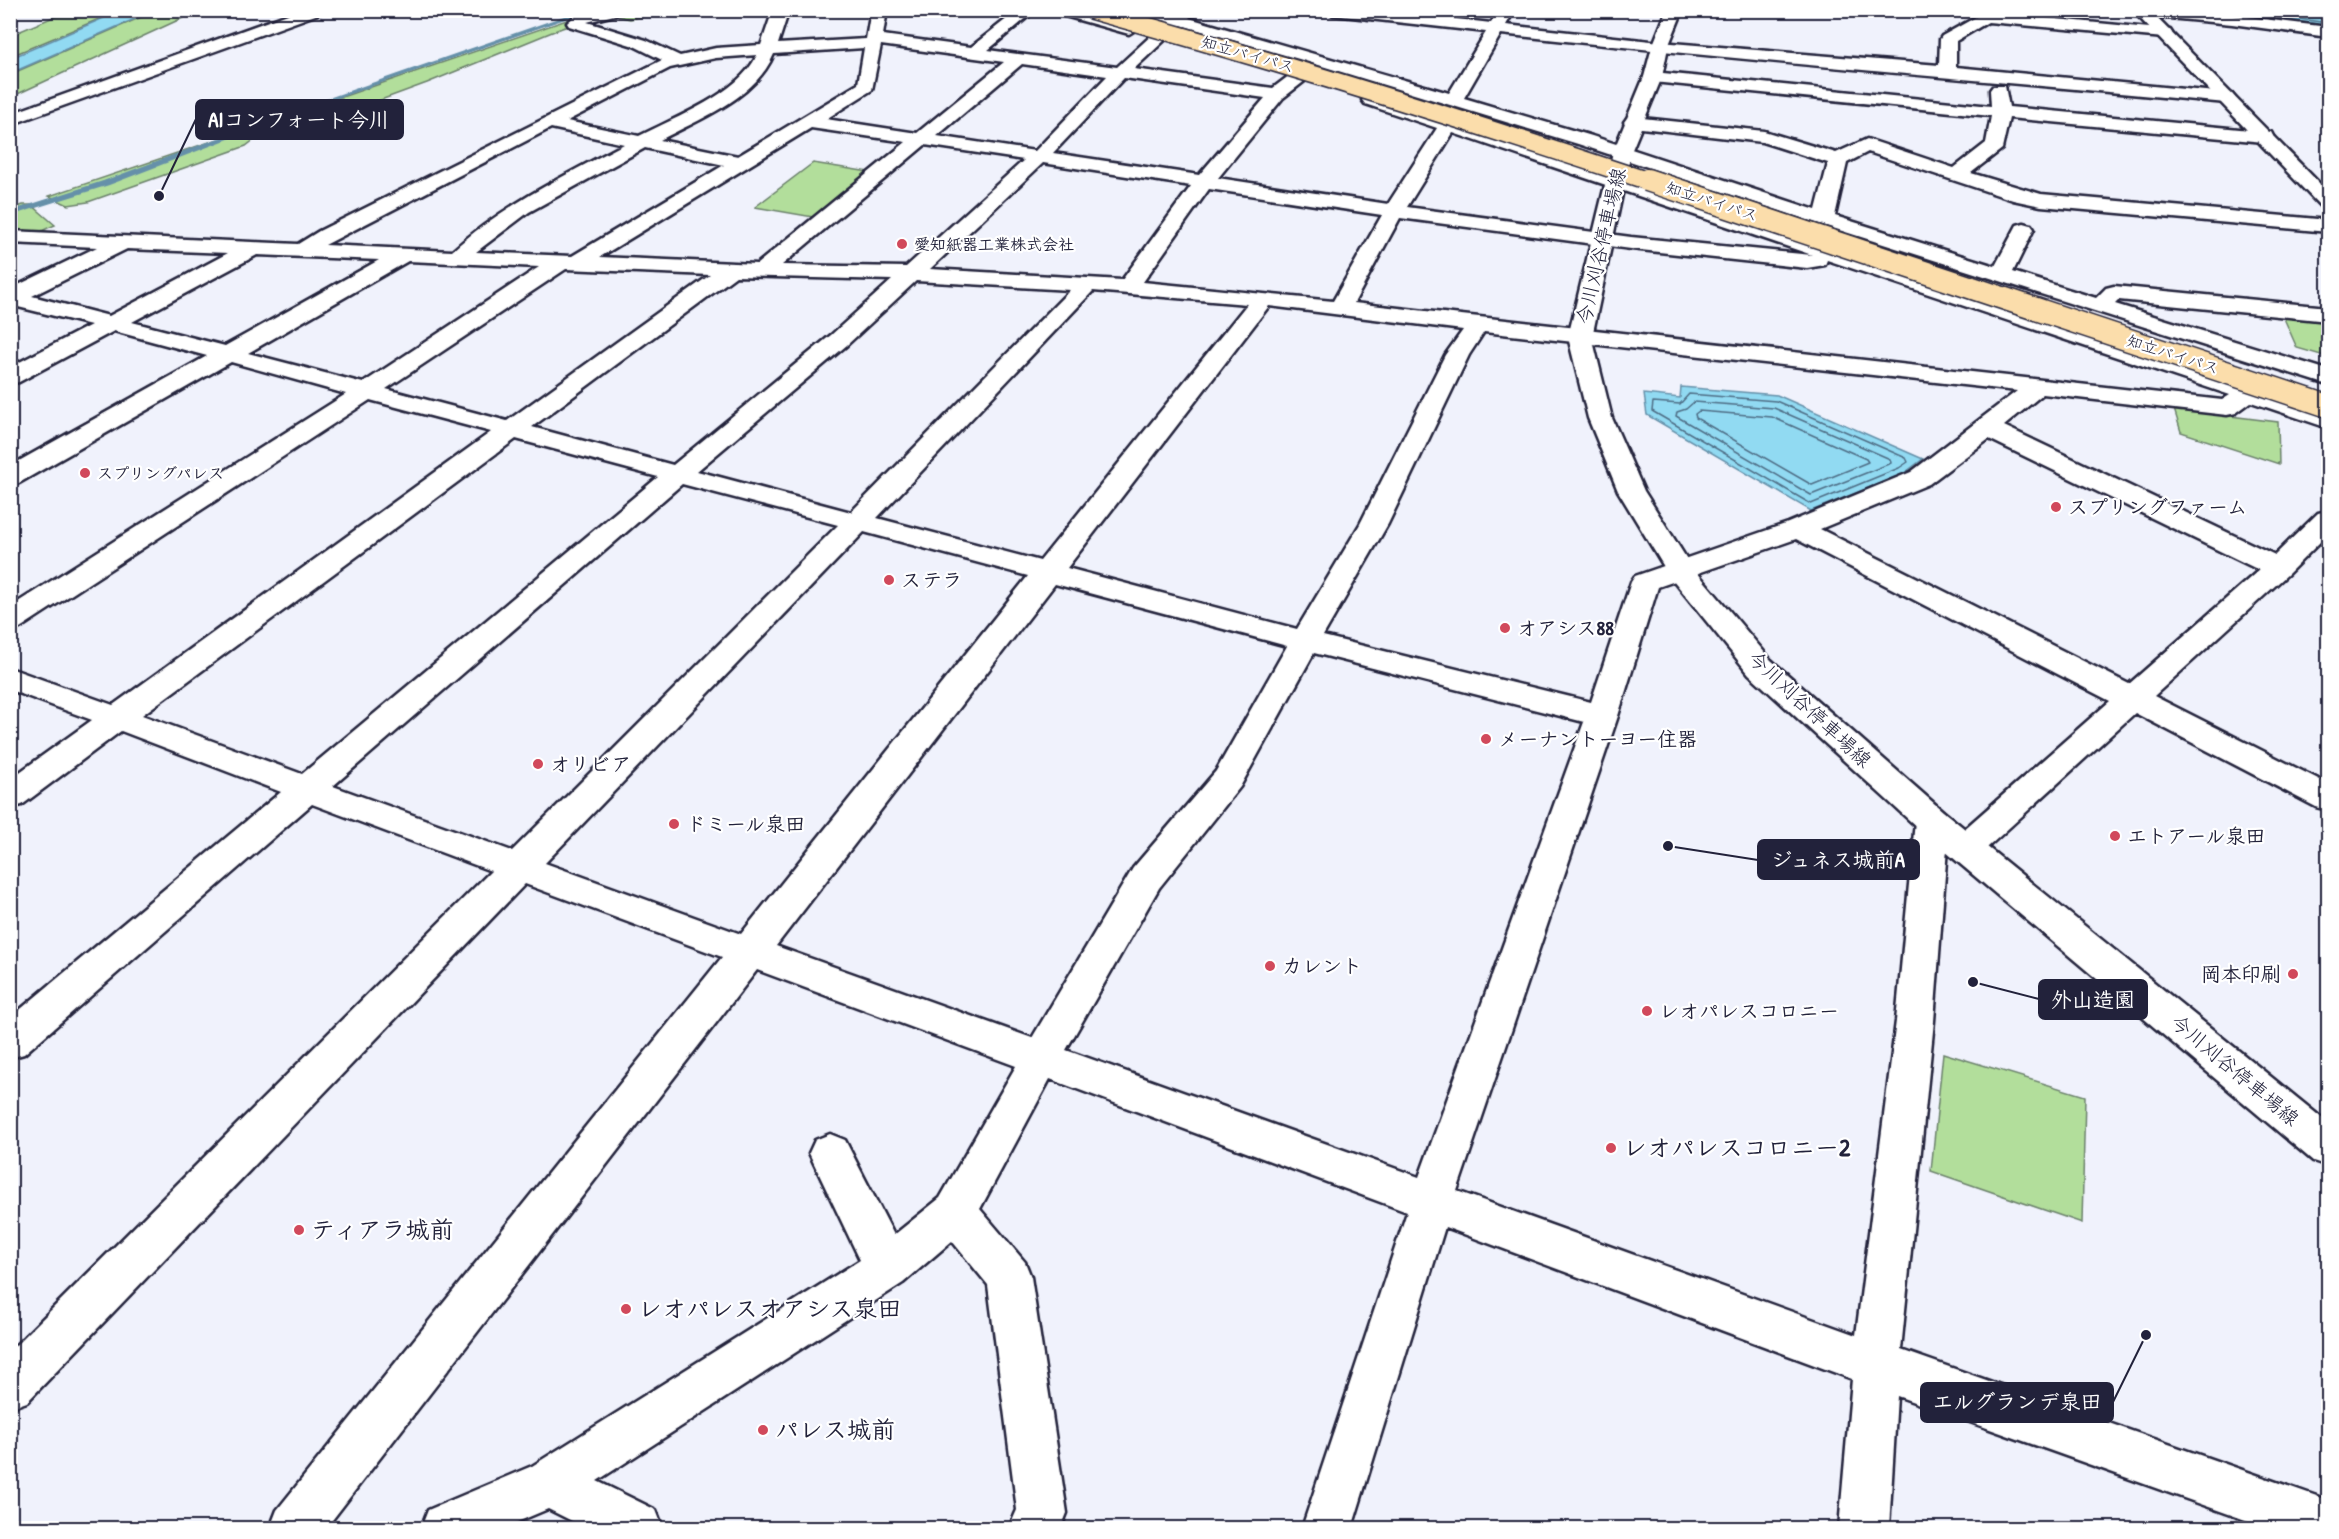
<svg xmlns="http://www.w3.org/2000/svg" width="2339" height="1539" font-family="'Patrick Hand','Klee One',sans-serif">
  <rect width="100%" height="100%" fill="#f0f2fc"/>
  <filter id="ink" filterUnits="userSpaceOnUse"><feTurbulence type="fractalNoise" baseFrequency=".0167" numOctaves="2"/><feDisplacementMap in="SourceGraphic" scale="12" xChannelSelector="R" yChannelSelector="G"/><feConvolveMatrix kernelMatrix="1 2 1 2 8 2 1 2 1" color-interpolation-filters="sRGB"/></filter>
  <g filter="url(#ink)">
    <g fill="#b2de9b" stroke="#6a806b" stroke-width="1.5">
      <polygon points="70,10 118,11 11,56 11,35"/>
      <polygon points="155,11 198,11 11,97 11,74"/>
      <polygon points="593,11 658,11 645,16 630,19 609,14 562,28 427,83 299,130 278,132 262,127 269,122"/>
      <polygon points="236,133 255,139 246,146 88,202 68,205 49,196"/>
      <polygon points="813,163 869,172 813,217 755,207"/>
      <polygon points="23,205 32,205 55,225 39,232 11,229 11,209"/>
      <polygon points="2283,316 2328,321 2328,357 2297,348"/>
      <polygon points="2174,409 2278,422 2279,464 2181,432"/>
      <polygon points="1943,1053 2085,1096 2082,1223 1931,1171"/>
    </g>
    <g fill="#91daf2" stroke="#6590a9" stroke-width="1.5">
      <polygon points="120,11 153,11 11,73 11,58"/>
      <polygon points="2251,11 2328,11 2328,29 2261,20"/>
      <polygon points="1681,387 1777,395 1923,459 1903,474 1811,511 1647,415 1644,394 1680,398"/>
    </g>
    <g fill="none" stroke-linecap="round" stroke-linejoin="round">
      <g stroke="#4e6c84" stroke-width="1.5">
        <polyline points="2260,10 2265,14 2328,23"/>
        <polygon points="1689,394 1776,401 1906,458 1908,462 1899,468 1811,504 1652,411 1653,402 1680,404"/>
        <polygon points="1694,402 1774,408 1890,459 1891,463 1811,495 1676,416 1677,412 1686,409"/>
        <polygon points="1699,411 1772,417 1866,459 1868,462 1812,485 1696,418 1695,414"/>
      </g>
      <polygon fill="#6590a9" fill-rule="evenodd" points="581,10 591,10 301,111 109,185 10,216 10,211 103,181 297,109"/>
      <defs>
        <g id="minor">
          <polygon points="299,10 322,10 321,13 10,125 10,114"/>
          <path d="M594,10H623L622,13L587,22L646,40L680,56L716,48L761,45L773,10H789L778,44L866,39L871,10H887L883,35L971,47L1018,10H1036L988,50L1117,67L1167,21L1138,13L1137,10H1163L1175,14L1178,10H1195L1189,18L1449,93L1486,32L1333,15L1326,10H1379L1491,23L1499,10H1511L1513,13L1506,25L1660,42L1939,65L1940,39L1942,36L1985,12L2170,30L2172,33L2170,36L2164,38L1988,22L1956,41V67L2226,93L2232,94L2235,98L2232,102L2226,103C1984,80 1742,61 1501,34L1464,98L1592,136L1816,210L1828,163L1762,142L1633,127L1627,126L1624,122L1627,118L1633,117L1764,131L1836,153L1867,139L1954,168L1986,143L1991,116L1653,82L1647,81L1644,77L1647,73L1653,72L1991,106L1990,90L1993,86H2005L2009,107L2271,132L2273,136L2271,140L2264,142L2009,118L2002,149L1971,173L2041,194L2328,220V232L2041,206L2013,200L1868,152L1847,163L1835,216L1995,266L2017,225L2024,223L2031,225L2034,229L2013,272L2096,298L2106,288L2114,286L2328,307V321L2119,300L2115,304L2328,370V385L1817,223L1578,144L1299,59L1181,25L1134,69L1273,88L1294,72H1306L1309,76L1306,80L1283,98L1218,178L1388,204L1437,128L1365,104L1362,100L1365,96L1371,95L2328,412V428L2251,402L2236,413L2227,415L2043,394L2004,426L2275,555L2318,513L2328,511V534L2288,574L2154,696L2328,784V810L2316,807L2135,713L1977,857L1965,861L1953,857L1948,848L1953,839L2110,701L1796,539L1658,587L1618,716L1457,1191L1856,1335L1896,1021L1915,821L1920,812L1932,808L1944,812L1949,821L1934,1021L1901,1350L2328,1500V1528H2268L1897,1396L1889,1528H1839L1852,1379L1445,1227L1352,1528H1302L1407,1212L1050,1079L980,1209L1025,1262L1031,1277L1067,1513L1061,1528H1009L1017,1510L988,1285L952,1241L903,1283L597,1481L656,1510L663,1528H586L548,1509L503,1528H421L428,1510L532,1466L860,1260L809,1153L815,1140L830,1134L845,1140L894,1235L940,1198L1016,1066L757,970L326,1528H270L277,1510L722,957L525,884L27,1402L10,1408V1351L491,871L312,804L24,1054L10,1058V1018L281,792L121,731L22,805L10,808V779L92,720L10,690V668L113,705L491,432L370,400L20,628L10,630V607L346,394L231,362L19,483L10,485V466L207,356L114,331L19,382L10,384V367L91,325L10,305V289L97,247L10,243V231L298,244L319,231L662,60L634,46L569,26L567,23L576,15ZM881,45L1004,62L917,133L826,119L872,90ZM864,48L858,84L738,156L660,140C700,119 755,99 774,54ZM757,55C739,94 676,117 639,136L567,121L670,68L716,58ZM1022,64L1107,76L1035,151L937,136ZM1124,78L1265,98L1199,175L1053,153ZM551,128L624,144C564,176 503,205 452,251L325,245ZM811,128L906,142L757,264L600,257ZM1453,133L1812,255L1631,237L1407,207ZM925,145L1024,160L906,267L782,265ZM645,148L724,165L572,256L476,252L529,212ZM1043,163L1191,186L1122,280L930,269ZM1209,189L1382,215L1333,301L1143,282ZM1400,218L1631,249L1807,268L1825,265L1827,260L2230,395L2222,400L1354,303ZM127,249L228,253L109,316L32,296ZM257,255L379,260L225,346L132,322ZM408,261L539,267L363,383L248,353ZM566,269L710,275L507,421L386,389ZM736,276L892,280L831,335L673,465L532,427ZM916,281L1070,290L851,512L697,471L847,345ZM1093,291L1247,304L1040,561L877,518ZM1269,306L1463,330L1445,355L1360,524L1297,629L1067,568ZM1484,332L2017,391L1911,472L1788,523L1635,576L1631,582L1591,702L1323,636L1388,524L1469,355ZM516,439L658,477L302,774L142,715ZM1989,439L2259,570L2129,684L1820,529L1929,484ZM682,484L838,525L512,851L333,786ZM864,532L1028,576L741,934L545,863ZM1055,584L1287,646L1216,771L1133,868L1032,1038L776,946ZM1314,653L1584,722L1419,1177L1066,1050L1159,888L1240,787Z"/>
          <polygon points="1053,10 1080,10 1135,26 1137,29 1129,34 1054,13"/>
          <polygon points="2130,10 2192,10 2328,27 2328,37 2232,24 2137,15"/>
        </g>
        <polygon id="tertiary" points="2149,10 2328,192 2328,209 2321,207 2133,11"/>
        <polygon id="secondary" points="1667,10 1683,10 1668,47 1662,77 1631,152 1592,337 1612,418 1644,491 1690,564 1771,660 1944,812 2328,1123 2328,1166 2313,1161 1920,830 1749,674 1669,575 1618,491 1588,418 1568,337 1613,152 1644,77 1652,47"/>
      </defs>
      <use href="#minor" stroke="#22223b" stroke-width="5"/>
      <use href="#tertiary" stroke="#22223b" stroke-width="5"/>
      <use href="#secondary" stroke="#22223b" stroke-width="5"/>
      <use href="#minor" fill="#fff" fill-rule="evenodd"/>
      <use href="#tertiary" fill="#fff" fill-rule="evenodd"/>
      <use href="#secondary" fill="#fff" fill-rule="evenodd"/>
      <defs>
        <path id="trunk-bridge-far1" d="M1090,10C1279,62 1465,120 1651,182"/>
        <polyline id="trunk-bridge" points="1647,180 2328,406"/>
      </defs>
      <use href="#trunk-bridge-far1" stroke="#22223b" stroke-width="20" stroke-linecap="butt"/>
      <use href="#trunk-bridge" stroke="#22223b" stroke-width="25" stroke-linecap="butt"/>
      <use href="#trunk-bridge-far1" stroke="#fbddab" stroke-width="17"/>
      <use href="#trunk-bridge" stroke="#fbddab" stroke-width="22"/>
    </g>
  </g>
  <g fill="#d1495b" stroke="#fff" stroke-width="2">
    <circle cx="902" cy="244" r="6"/>
    <circle cx="85" cy="473" r="6"/>
    <circle cx="2056" cy="507" r="6"/>
    <circle cx="889" cy="580" r="6"/>
    <circle cx="1505" cy="628" r="6"/>
    <circle cx="1486" cy="739" r="6"/>
    <circle cx="538" cy="764" r="6"/>
    <circle cx="674" cy="824" r="6"/>
    <circle cx="2115" cy="836" r="6"/>
    <circle cx="1270" cy="966" r="6"/>
    <circle cx="2293" cy="974" r="6"/>
    <circle cx="1647" cy="1011" r="6"/>
    <circle cx="1611" cy="1148" r="6"/>
    <circle cx="299" cy="1230" r="6"/>
    <circle cx="626" cy="1309" r="6"/>
    <circle cx="763" cy="1430" r="6"/>
  </g>
  <g text-anchor="middle" stroke-width="4.5" stroke-linejoin="round" paint-order="stroke">
    <g font-size="16" fill="#22223b" stroke="#fff">
      <text transform="translate(1248 54) rotate(16)" y="6">知立バイパス</text>
      <text transform="translate(1712 201) rotate(18)" y="6">知立バイパス</text>
      <text transform="translate(2173 354) rotate(18)" y="6">知立バイパス</text>
    </g>
    <g font-size="16" font-weight="bold" fill="#22223b" stroke="#fff" text-anchor="start">
      <text x="914" y="250">愛知紙器工業株式会社</text>
      <text x="97" y="479">スプリングパレス</text>
    </g>
    <g font-size="20" fill="#22223b" stroke="#fff">
      <text transform="translate(1601 246) rotate(-77)" y="7">今川刈谷停車場線</text>
      <text transform="translate(1810 709) rotate(43)" y="7">今川刈谷停車場線</text>
      <text transform="translate(2235 1070) rotate(40)" y="7">今川刈谷停車場線</text>
    </g>
    <g font-size="20" font-weight="bold" fill="#22223b" stroke="#fff" text-anchor="start">
      <text x="2068" y="514">スプリングファーム</text>
      <text x="901" y="587">ステラ</text>
      <text x="1517" y="635">オアシス88</text>
      <text x="1498" y="746">メーナントーヨー住器</text>
      <text x="550" y="771">オリビア</text>
      <text x="686" y="831">ドミール泉田</text>
      <text x="2127" y="843">エトアール泉田</text>
      <text x="1282" y="973">カレント</text>
      <text x="2281" y="981" text-anchor="end">岡本印刷</text>
      <text x="1659" y="1018">レオパレスコロニー</text>
    </g>
    <g font-size="24" font-weight="bold" fill="#22223b" stroke="#fff" text-anchor="start">
      <text x="1623" y="1156">レオパレスコロニー2</text>
      <text x="311" y="1238">ティアラ城前</text>
      <text x="638" y="1317">レオパレスオアシス泉田</text>
      <text x="775" y="1438">パレス城前</text>
    </g>
  </g>
  <path fill="none" stroke="#22223b" stroke-width="2" d="M159 196L196 119M1668 846L1758 860M1973 982L2039 999M2146 1335L2113 1402"/>
  <g fill="#22223b" stroke="#fff" stroke-width="2">
    <circle cx="159" cy="196" r="6"/>
    <circle cx="1668" cy="846" r="6"/>
    <circle cx="1973" cy="982" r="6"/>
    <circle cx="2146" cy="1335" r="6"/>
  </g>
  <g fill="#22223b" stroke="#22223b" stroke-width="2">
    <rect x="196" y="100" width="207" height="39" rx="6"/>
    <rect x="1758" y="840" width="161" height="39" rx="6"/>
    <rect x="2039" y="980" width="108" height="39" rx="6"/>
    <rect x="1921" y="1383" width="192" height="39" rx="6"/>
  </g>
  <g font-size="21" text-anchor="middle" font-weight="bold" fill="#fff">
    <text x="299" y="127">AIコンフォート今川</text>
    <text x="1838" y="867">ジュネス城前A</text>
    <text x="2093" y="1007">外山造園</text>
    <text x="2017" y="1409">エルグランデ泉田</text>
  </g>
  <rect width="2339" height="1539" fill="none" stroke="#fff" stroke-width="36"/>
  <rect x="18" y="18" width="2303" height="1503" fill="none" stroke="#22223b" stroke-width="2" filter="url(#ink)"/>
</svg>
